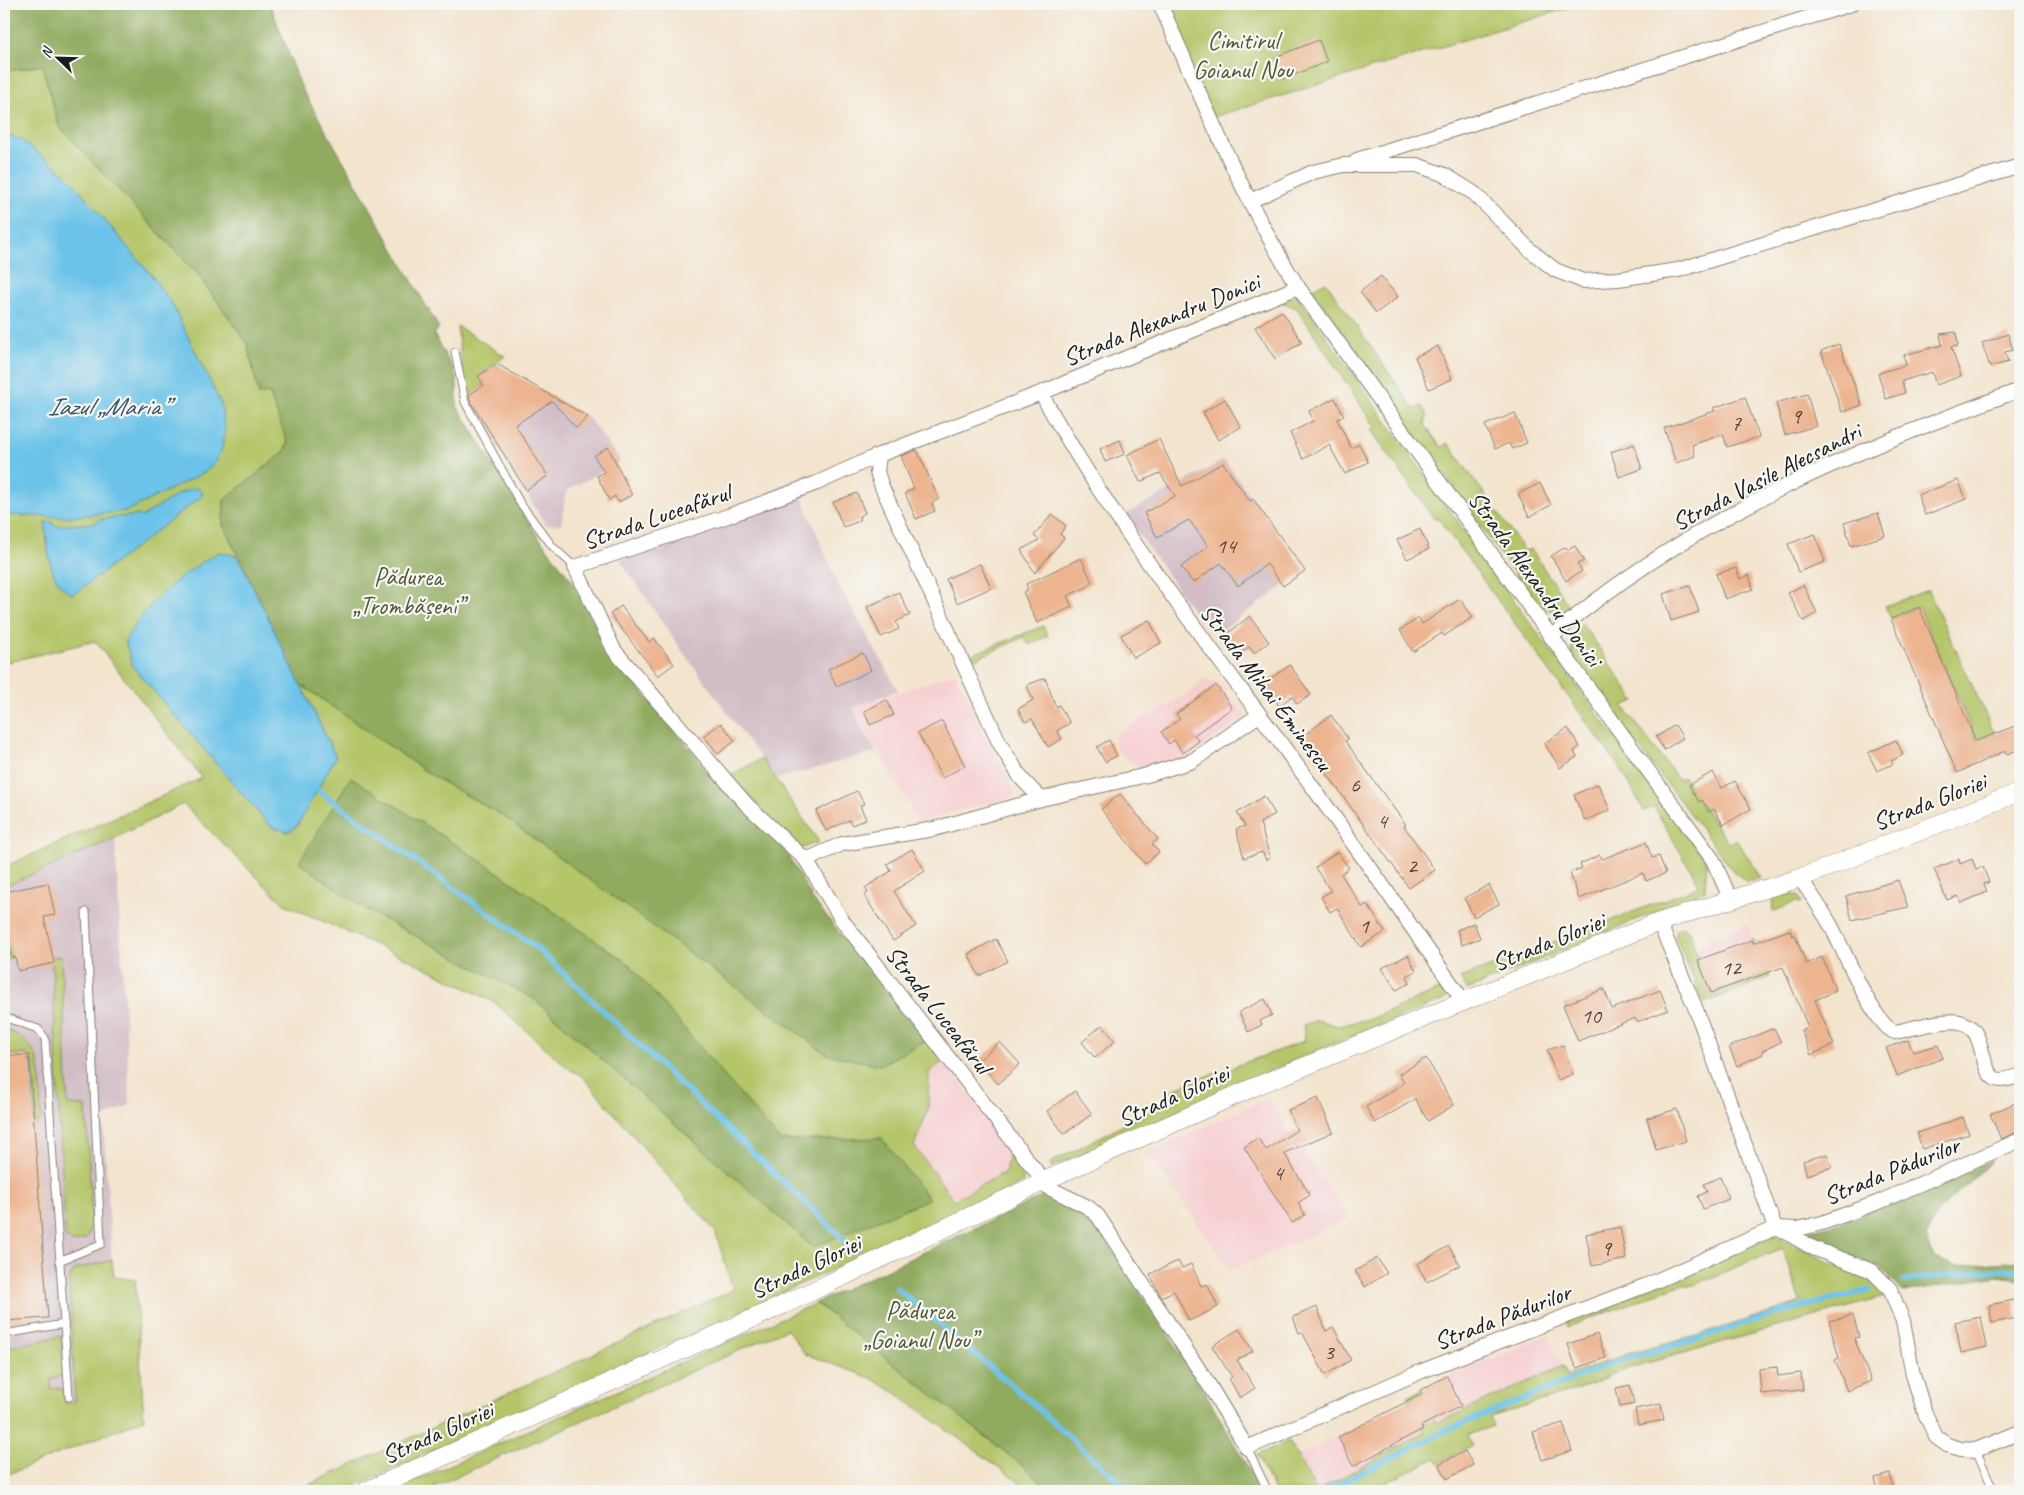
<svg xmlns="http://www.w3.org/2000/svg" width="2024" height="1495" font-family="Caveat,sans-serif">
  <rect width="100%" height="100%" fill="#f6f6f2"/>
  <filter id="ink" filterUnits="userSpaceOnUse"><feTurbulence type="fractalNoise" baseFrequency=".02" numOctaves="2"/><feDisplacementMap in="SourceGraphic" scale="10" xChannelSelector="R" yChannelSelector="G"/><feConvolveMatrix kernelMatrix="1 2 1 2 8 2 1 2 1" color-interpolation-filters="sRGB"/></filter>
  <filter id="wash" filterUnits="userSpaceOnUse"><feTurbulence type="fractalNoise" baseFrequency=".0096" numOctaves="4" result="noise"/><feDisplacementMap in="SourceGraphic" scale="20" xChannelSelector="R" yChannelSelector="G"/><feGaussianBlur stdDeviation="1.12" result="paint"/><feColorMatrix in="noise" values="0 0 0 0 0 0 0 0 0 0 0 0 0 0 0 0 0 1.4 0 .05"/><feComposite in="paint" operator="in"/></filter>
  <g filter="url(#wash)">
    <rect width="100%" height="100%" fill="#f3e4ce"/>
    <g fill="#f7cfd1">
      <polygon points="955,673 1016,795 919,822 852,708"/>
      <polygon points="1204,679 1218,683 1247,717 1190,755 1143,771 1121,754 1114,743 1117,740 1114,736 1185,695"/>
      <polygon points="1747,924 1770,977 1704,1003 1682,954"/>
      <polygon points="944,1061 1010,1148 1005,1172 954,1200 913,1146 928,1110 929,1072"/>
      <polygon points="1267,1098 1350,1219 1230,1270 1148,1153"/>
      <polygon points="1548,1335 1563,1366 1436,1423 1420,1390 1447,1376"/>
      <polygon points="1409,1401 1425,1432 1316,1491 1298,1456"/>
    </g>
    <g fill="#d2bdc6">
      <polygon points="497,364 504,373 508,371 588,417 620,461 566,491 561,524 546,525 466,397 484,385 478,376"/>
      <polygon points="1224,460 1305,571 1220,631 1211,620 1199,619 1125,515"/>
      <polygon points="801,495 838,585 898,690 852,708 876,752 776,779 683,652 620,560"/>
      <polygon points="115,838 130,1105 103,1118 113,1277 135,1280 144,1419 4,1476 4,887"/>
    </g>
    <g fill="#b5c66a" stroke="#687143" fill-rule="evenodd">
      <polygon points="1166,4 1581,4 1213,117"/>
      <path d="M42,65L59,126L199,276L247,343L259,395L269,393L288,440L284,452L224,501L223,525L238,556L219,552L125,641L133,667L270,826L278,830L336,757L300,684L434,777L503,816L880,1065L927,1040L944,1061L929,1072L928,1110L914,1146L954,1200L1005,1172L1010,1148L1023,1166V1183L344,1491H295L733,1290L715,1231L582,1076L569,1069L494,1002L414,962L284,904L183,804L115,838L4,887V867L202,778L95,641L4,663V72ZM351,778L487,865L628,964L780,1141L882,1138L813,1247L534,999L365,909L300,862Z"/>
      <path d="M1326,282L1414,409L1422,406L1427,416L1425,425L1441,447L1448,443L1525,551L1531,549L1570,608C1557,612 1549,611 1537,605L1312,289Z"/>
      <polygon points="1297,295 1503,586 1702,855 1707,863 1705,891 1467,990 1460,978 1698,887 1696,879 1654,807 1644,811 1621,769 1437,517 1434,519 1371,430 1375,427 1297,308 1281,302"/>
      <polygon points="457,326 505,356 479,376 484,385 466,397"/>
      <polygon points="1928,590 2003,752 1985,760 1919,607 1891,619 1885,606"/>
      <path d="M1582,623L1635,701L1623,706L1678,779L1684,777L1728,843L1737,840L1761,878L1747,882L1733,871L1574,661C1569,647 1575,635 1582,623Z"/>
      <polygon points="1043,626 1048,636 1029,645 1024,637 971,661 971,655"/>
      <polygon points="762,759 819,842 800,849 730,775"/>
      <polygon points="1791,894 1799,897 1802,903 1795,902 1773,912 1772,897"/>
      <polygon points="4,919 12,958 4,958"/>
      <polygon points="1683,927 1689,932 1711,993 1764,974 1752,940 1754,940 1770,977 1704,1003 1675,935 1676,930"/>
      <polygon points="61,956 68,1105 86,1106 92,1221 87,1238 74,1243 67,1239 65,1233 52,965 53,957"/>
      <polygon points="1441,983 1449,994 1444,1000 1313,1052 1052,1167 1050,1163 1164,1104 1175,1088 1305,1041 1303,1025 1318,1020 1338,1026 1373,1018 1439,990"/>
      <path d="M4,1029C49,1046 39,1079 41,1120L35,1126L33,1062H30L28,1054L4,1055Z"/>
      <polygon points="1775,1236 1835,1265 1871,1277 1888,1296 1622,1370 1579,1389 1490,1417 1493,1426 1468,1435 1472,1445 1439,1464 1436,1458 1370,1491 1317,1491 1425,1432 1407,1396 1420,1390 1436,1423 1563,1366 1567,1376 1630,1353 1700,1335 1801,1302 1782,1248 1694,1285 1680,1285 1568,1327 1567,1321"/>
      <polygon points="112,1260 114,1277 135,1280 144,1419 4,1476 4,1348 61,1336 64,1375 51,1379 51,1389 60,1388 64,1391 65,1403 75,1402 69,1279 74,1270"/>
      <polygon points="816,1303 1028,1470 1050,1491 1029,1491 1018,1481 897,1394 871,1378 805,1354 787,1329 424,1491 392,1491"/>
      <polygon points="1289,1441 1316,1491 1274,1491 1257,1455"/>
    </g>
    <g fill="#90ab5e" stroke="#56643d">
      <polygon points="4,4 270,4 302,89 439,328 434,334 457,378 457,406 534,531 576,586 608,651 719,783 785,850 813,900 927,1040 880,1065 828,1055 503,816 434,777 300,684 223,524 224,500 284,452 288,444 269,393 259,395 247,343 199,276 59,126 42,65 4,72"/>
      <polygon points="351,777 487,865 629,964 780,1141 882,1138 929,1199 813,1247 534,999 365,909 299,862"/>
      <polygon points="1992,1161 1938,1211 1926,1235 1934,1258 1956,1266 2020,1261 2020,1279 1997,1276 1903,1292 1881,1267 1853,1259 1796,1233 1834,1225"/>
      <polygon points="1045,1195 1093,1222 1100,1231 1204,1390 1261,1491 1050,1491 1028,1470 816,1303"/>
    </g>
    <g fill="#6cc3e9" stroke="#447082">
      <polygon points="7,136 20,139 67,175 153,277 172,304 221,404 225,430 222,448 216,462 205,472 127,511 67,517 4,515 4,138"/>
      <path d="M192,488L200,489L203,495L80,590L72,594C47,582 48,545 45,522H53V526L95,523L100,519L139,515L142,517L178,494Z"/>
      <path d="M219,552L238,556L336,757L297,826L288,832L270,826L133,667L125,641C145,604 183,572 219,552Z"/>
    </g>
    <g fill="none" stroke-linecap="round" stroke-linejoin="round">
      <g stroke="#6cc3e9" stroke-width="5.5">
        <polyline points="312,786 537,948 856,1251"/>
        <polyline points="1904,1281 1992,1270 2020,1270"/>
        <polyline points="897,1288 1030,1401 1129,1491"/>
        <polyline points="1325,1491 1451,1428 1618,1361 1697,1339 1777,1313 1869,1290"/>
      </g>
    </g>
    <g id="blocks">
      <g fill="#edb490">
        <polygon points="1319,40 1327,62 1283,79 1275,57"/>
        <polygon points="1381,276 1398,297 1376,313 1360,292"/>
        <polygon points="1282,311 1302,342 1275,359 1255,327"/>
        <polygon points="1956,332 1958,346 1951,347 1961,376 1936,385 1932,372 1902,381 1905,393 1886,399 1878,373 1906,365 1904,355 1942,345 1940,334"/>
        <polygon points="2008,334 2013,350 2005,352 2008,362 1990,367 1982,343"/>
        <polygon points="1839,344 1862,405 1842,412 1821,351"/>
        <polygon points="1438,346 1452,379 1429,389 1415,357"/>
        <polygon points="497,364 588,417 576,428 552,401 515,425 548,476 526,490 470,400 469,395 484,385 478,376"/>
        <polygon points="1807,394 1816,426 1785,435 1776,403"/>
        <polygon points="1745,397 1759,437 1727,447 1723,434 1692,445 1695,456 1676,463 1664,428 1715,411 1713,408"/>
        <polygon points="1335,398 1344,416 1337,419 1351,448 1359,444 1368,462 1345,474 1329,445 1303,459 1290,433 1313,421 1309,411"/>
        <polygon points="1225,399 1241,427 1218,440 1203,412"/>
        <polygon points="1515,413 1527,443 1512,449 1509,443 1495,449 1485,425"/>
        <polygon points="1159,439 1182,486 1223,463 1250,501 1253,499 1305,571 1283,586 1267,564 1238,586 1221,563 1193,583 1181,567 1208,546 1189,520 1157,537 1144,513 1175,496 1160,473 1140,482 1127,455"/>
        <polygon points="1120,440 1125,454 1105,462 1100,449"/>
        <polygon points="1634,444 1642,469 1619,477 1611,452"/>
        <polygon points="608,447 632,495 618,502 615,496 609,500 597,476 604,472 594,456"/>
        <polygon points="917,450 939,499 932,503 935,511 916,519 905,493 914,489 901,456"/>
        <polygon points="1958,480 1966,499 1925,515 1918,495"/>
        <polygon points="1540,483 1551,505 1529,517 1518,494"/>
        <polygon points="857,493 865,513 859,516 860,521 843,527 833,502"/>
        <polygon points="1878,513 1885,536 1851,546 1844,523"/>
        <polygon points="1052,514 1066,526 1060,534 1064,538 1035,573 1021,550 1039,540 1034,536"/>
        <polygon points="1420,529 1429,549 1407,559 1397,540"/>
        <polygon points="1815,534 1825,562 1798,572 1788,544"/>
        <polygon points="1575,546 1584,561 1577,564 1582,571 1566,581 1551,556 1566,547 1568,550"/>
        <polygon points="1081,558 1092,582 1087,587 1067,596 1072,607 1037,623 1023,592 1028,590 1026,584"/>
        <polygon points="980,564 991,588 957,603 946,579"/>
        <polygon points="1736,568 1740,579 1749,575 1753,589 1725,599 1716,574"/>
        <polygon points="1803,585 1817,613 1803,621 1788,593"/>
        <polygon points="1690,586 1699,612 1671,621 1663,594"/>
        <polygon points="899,592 910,615 896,622 899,629 881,637 867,607"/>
        <polygon points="1460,599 1473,617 1444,636 1442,633 1413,652 1400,630 1419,618 1422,624"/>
        <polygon points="621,606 649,642 654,638 674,664 658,676 610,614"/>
        <polygon points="1919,607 1976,741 2020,724 2020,749 2007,754 2005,751 1957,773 1891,619"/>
        <polygon points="1250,616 1269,642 1254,653 1249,647 1241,653 1227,634"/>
        <polygon points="1149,620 1161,643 1133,658 1121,635"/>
        <polygon points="863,653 871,670 837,687 828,669"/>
        <polygon points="1290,665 1311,695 1297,704 1292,696 1279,706 1264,683"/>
        <polygon points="1045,678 1056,707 1059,705 1070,723 1057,731 1062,739 1048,747 1032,719 1025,722 1018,709 1033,700 1027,685"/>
        <polygon points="1216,685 1232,708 1194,735 1199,741 1183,753 1174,740 1169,744 1161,732 1180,719 1176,714"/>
        <polygon points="887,700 894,715 870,725 864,711"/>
        <polygon points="1331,715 1348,739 1345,741 1406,825 1404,826 1435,870 1409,888 1307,746 1309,744 1303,736"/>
        <polygon points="942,721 965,766 942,778 918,733"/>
        <polygon points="721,723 735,741 718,754 704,736"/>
        <polygon points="1675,725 1683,738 1664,750 1656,737"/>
        <polygon points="1568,728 1580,747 1574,751 1577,757 1560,768 1544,743"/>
        <polygon points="1109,740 1117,756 1105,762 1097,747"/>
        <polygon points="1896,740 1903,755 1891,761 1893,764 1877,771 1868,753"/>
        <polygon points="1713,772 1722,788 1735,781 1751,809 1723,825 1714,809 1709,812 1702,800 1699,802 1689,785"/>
        <polygon points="1598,784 1610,810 1585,821 1574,795"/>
        <polygon points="857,791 864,804 860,806 866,819 852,825 849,820 826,831 816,811"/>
        <polygon points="1120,794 1158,839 1152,844 1159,852 1145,864 1101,809"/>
        <polygon points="1264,796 1275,814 1260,823 1270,858 1266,860 1262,852 1244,858 1236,829 1245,826 1237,813"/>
        <polygon points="1646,842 1652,858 1659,856 1666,873 1646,881 1643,873 1579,899 1570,873 1582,868 1580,864 1600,855 1602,859"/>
        <polygon points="912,849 925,871 894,891 916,926 893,941 864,895 868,893 865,888 891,871 887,864"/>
        <polygon points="1337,852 1349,868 1341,874 1362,907 1367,904 1385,932 1361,947 1337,908 1330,912 1321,897 1331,891 1315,868"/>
        <polygon points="1959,859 1960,864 1972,859 1976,869 1983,867 1989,882 1984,884 1987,892 1961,903 1958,896 1947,900 1934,869"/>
        <polygon points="1898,880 1908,907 1852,920 1846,896"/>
        <polygon points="48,883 55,915 44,917 54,963 18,971 15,957 12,958 4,919 4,892"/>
        <polygon points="1489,885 1499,904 1474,917 1464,898"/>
        <polygon points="1474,923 1480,938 1462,945 1457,930"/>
        <polygon points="1790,930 1792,936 1795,935 1806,964 1822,957 1836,991 1815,1000 1834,1045 1811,1055 1801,1030 1808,1027 1783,967 1711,993 1698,960 1752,940 1753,943"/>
        <polygon points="996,939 1008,961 979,976 968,954"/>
        <polygon points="1408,955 1416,971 1407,976 1410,983 1396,990 1382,968"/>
        <polygon points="1604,989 1612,1009 1660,990 1668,1010 1637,1022 1635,1018 1578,1041 1563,1005"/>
        <polygon points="1265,999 1272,1015 1260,1021 1262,1025 1248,1032 1239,1012"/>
        <polygon points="1102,1025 1115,1041 1095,1058 1082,1042"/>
        <polygon points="1774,1028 1781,1042 1762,1051 1763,1054 1737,1066 1729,1047"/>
        <polygon points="1908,1040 1913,1052 1938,1045 1943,1058 1897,1076 1886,1048"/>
        <polygon points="1000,1042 1020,1064 998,1084 978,1061"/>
        <polygon points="1563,1045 1573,1074 1558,1080 1547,1050"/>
        <polygon points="29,1055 48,1318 4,1321 4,1056"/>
        <polygon points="1426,1058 1454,1105 1428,1121 1415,1099 1375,1123 1366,1107 1404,1083 1399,1074"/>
        <polygon points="1075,1091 1092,1114 1064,1134 1047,1111"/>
        <polygon points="1318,1098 1333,1132 1284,1153 1310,1195 1298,1203 1305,1215 1292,1223 1244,1147 1258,1138 1266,1150 1297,1130 1288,1110"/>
        <polygon points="2020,1101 2020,1131 2001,1139 1990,1114"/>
        <polygon points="1677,1109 1686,1141 1656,1150 1647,1118"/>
        <polygon points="1963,1117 1969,1134 1922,1149 1917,1133"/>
        <polygon points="1827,1154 1832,1167 1807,1175 1803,1161"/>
        <polygon points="1720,1177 1729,1199 1703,1209 1698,1196 1707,1192 1704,1184"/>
        <polygon points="1620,1227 1626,1259 1592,1266 1586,1234"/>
        <polygon points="1449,1246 1460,1265 1427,1282 1417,1264"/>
        <polygon points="1377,1258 1387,1273 1365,1287 1355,1271"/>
        <polygon points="1178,1261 1182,1268 1191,1264 1201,1286 1207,1284 1218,1307 1189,1321 1174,1291 1161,1297 1150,1274"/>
        <polygon points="2014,1300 2017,1318 1992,1323 1989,1305"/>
        <polygon points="1317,1307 1326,1331 1333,1327 1351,1360 1325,1375 1302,1332 1299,1333 1293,1317"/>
        <polygon points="1853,1315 1859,1337 1854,1338 1871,1381 1847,1391 1835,1360 1839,1358 1829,1321"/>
        <polygon points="1981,1317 1987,1347 1961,1353 1955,1322"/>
        <polygon points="1239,1329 1253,1351 1237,1360 1255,1388 1240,1398 1229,1379 1232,1377 1212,1346"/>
        <polygon points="1597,1334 1606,1358 1576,1368 1568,1344"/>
        <polygon points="1777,1367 1778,1376 1801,1373 1803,1390 1761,1394 1759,1369"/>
        <polygon points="1447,1376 1461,1406 1421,1426 1423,1429 1353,1466 1338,1437 1422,1394 1420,1390"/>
        <polygon points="1630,1385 1634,1404 1620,1407 1616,1388"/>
        <polygon points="1661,1404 1664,1420 1638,1425 1635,1409"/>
        <polygon points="1563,1423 1572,1451 1542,1460 1533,1432"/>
        <polygon points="1465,1451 1473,1465 1447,1479 1439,1464"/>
        <polygon points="1890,1474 1894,1491 1878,1491 1875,1478"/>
      </g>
    </g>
  </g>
  <g filter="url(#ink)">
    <use href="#blocks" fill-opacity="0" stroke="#888075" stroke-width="1"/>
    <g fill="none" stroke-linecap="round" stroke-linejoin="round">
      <defs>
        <g id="service">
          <polyline points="455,352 465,402 520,503 553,547 575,567"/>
          <polyline points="4,1017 38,1029 45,1038 64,1324 4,1334"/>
          <polyline points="59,1261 101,1244 86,912"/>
          <polyline points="64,1324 69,1397"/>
          <polyline points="1247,1448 1268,1491"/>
          <polyline points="1976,1450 1994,1491"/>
        </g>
        <g id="minor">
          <path d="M1160,4C1203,100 1242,198 1298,287L1713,860L1731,900"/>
          <polyline points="1357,160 1851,4"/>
          <polyline points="1250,201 1313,172 1344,165 1417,165 1445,175 1475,194 1530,250 1555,270 1583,281 1618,279 1678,270 2020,166"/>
          <polyline points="1298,287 1041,393 879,455 817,483 728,516 575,567 614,650 747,805 806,860 842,920 1049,1188 1088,1207 1098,1216 1209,1385 1247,1448 1422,1371 1647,1285 1775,1228 1798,1229 1822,1223 1879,1202 2020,1140"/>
          <path d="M1041,393C1117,532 1217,654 1309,782C1362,855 1413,929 1464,1002"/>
          <polyline points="879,455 877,472 882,487 1000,744 1021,778 1041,799"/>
          <path d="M1551,637C1686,520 1854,450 2020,390"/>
          <polyline points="806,860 842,844 934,829 1041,799 1147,775 1192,761 1259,715"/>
          <path d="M1800,878C1810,893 1821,908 1830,924C1843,947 1873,1025 1895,1032C1911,1029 1945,1018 1960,1022C1987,1028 1978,1067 1994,1078C2001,1083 2013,1077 2020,1076"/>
          <polyline points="1659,922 1695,1007 1774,1225 1813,1248 1872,1271 1890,1289 1903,1321 1913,1375 1925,1413 1936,1437 1947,1445 1961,1449 1976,1450 2020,1432"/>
        </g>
        <polyline id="tertiary" points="366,1491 783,1305 1044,1181 1254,1087 1659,922 1800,878 2020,792"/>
      </defs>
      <use href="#service" stroke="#888075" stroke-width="9"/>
      <use href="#minor" stroke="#888075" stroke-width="16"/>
      <use href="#tertiary" stroke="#888075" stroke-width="19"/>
      <use href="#service" stroke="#fff" stroke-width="7"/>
      <use href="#minor" stroke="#fff" stroke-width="14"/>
      <use href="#tertiary" stroke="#fff" stroke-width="18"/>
    </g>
  </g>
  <g text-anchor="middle" stroke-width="4.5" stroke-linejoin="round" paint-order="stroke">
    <g font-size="22" fill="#504239">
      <text x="1796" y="423">9</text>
      <text x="1736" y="430">7</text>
      <text x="1226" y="553">14</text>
      <text x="1355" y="792">6</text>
      <text x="1382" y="828">4</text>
      <text x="1412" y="873">2</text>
      <text x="1364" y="933">1</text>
      <text x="1731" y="975">12</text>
      <text x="1591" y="1023">10</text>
      <text x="1278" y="1180">4</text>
      <text x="1606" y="1255">9</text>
      <text x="1329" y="1359">3</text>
    </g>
    <g font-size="25" fill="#525837" stroke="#f6f6f2">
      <text x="1243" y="49">Cimitirul<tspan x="1243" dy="29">Goianul Nou</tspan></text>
      <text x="408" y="585">Pădurea<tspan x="408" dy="29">„Trombășeni”</tspan></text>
      <text x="920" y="1319">Pădurea<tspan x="920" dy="29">„Goianul Nou”</tspan></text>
    </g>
    <g font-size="25" fill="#1c1c1c" stroke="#f6f6f2">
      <text transform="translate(1161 319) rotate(-22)" y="9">Strada Alexandru Donici</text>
      <text transform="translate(1766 476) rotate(-27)" y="9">Strada Vasile Alecsandri</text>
      <text transform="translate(656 516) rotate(-19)" y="9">Strada Luceafărul</text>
      <text transform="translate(1536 578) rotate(54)" y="9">Strada Alexandru Donici</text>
      <text transform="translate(1267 687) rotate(53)" y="9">Strada Mihai Eminescu</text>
      <text transform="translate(1929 801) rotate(-21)" y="9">Strada Gloriei</text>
      <text transform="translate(1548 941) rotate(-22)" y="9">Strada Gloriei</text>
      <text transform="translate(939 1009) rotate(52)" y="9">Strada Luceafărul</text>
      <text transform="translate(1173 1095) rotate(-24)" y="9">Strada Gloriei</text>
      <text transform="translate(1891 1170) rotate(-22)" y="9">Strada Pădurilor</text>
      <text transform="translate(805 1266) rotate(-25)" y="9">Strada Gloriei</text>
      <text transform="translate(1502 1316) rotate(-21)" y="9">Strada Pădurilor</text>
      <text transform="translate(437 1432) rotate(-24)" y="9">Strada Gloriei</text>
    </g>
    <g font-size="26" font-style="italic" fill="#385664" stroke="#f6f6f2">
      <text x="107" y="415">Iazul „Maria”</text>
    </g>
  </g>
  <rect width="2024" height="1495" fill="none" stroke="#f6f6f2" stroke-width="20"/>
  <g transform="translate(58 58) rotate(293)" stroke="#f6f6f2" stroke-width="4" paint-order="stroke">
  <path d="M0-4L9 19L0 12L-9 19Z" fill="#1c1c1c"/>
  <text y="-8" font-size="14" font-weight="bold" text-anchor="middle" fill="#1c1c1c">N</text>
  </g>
</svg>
